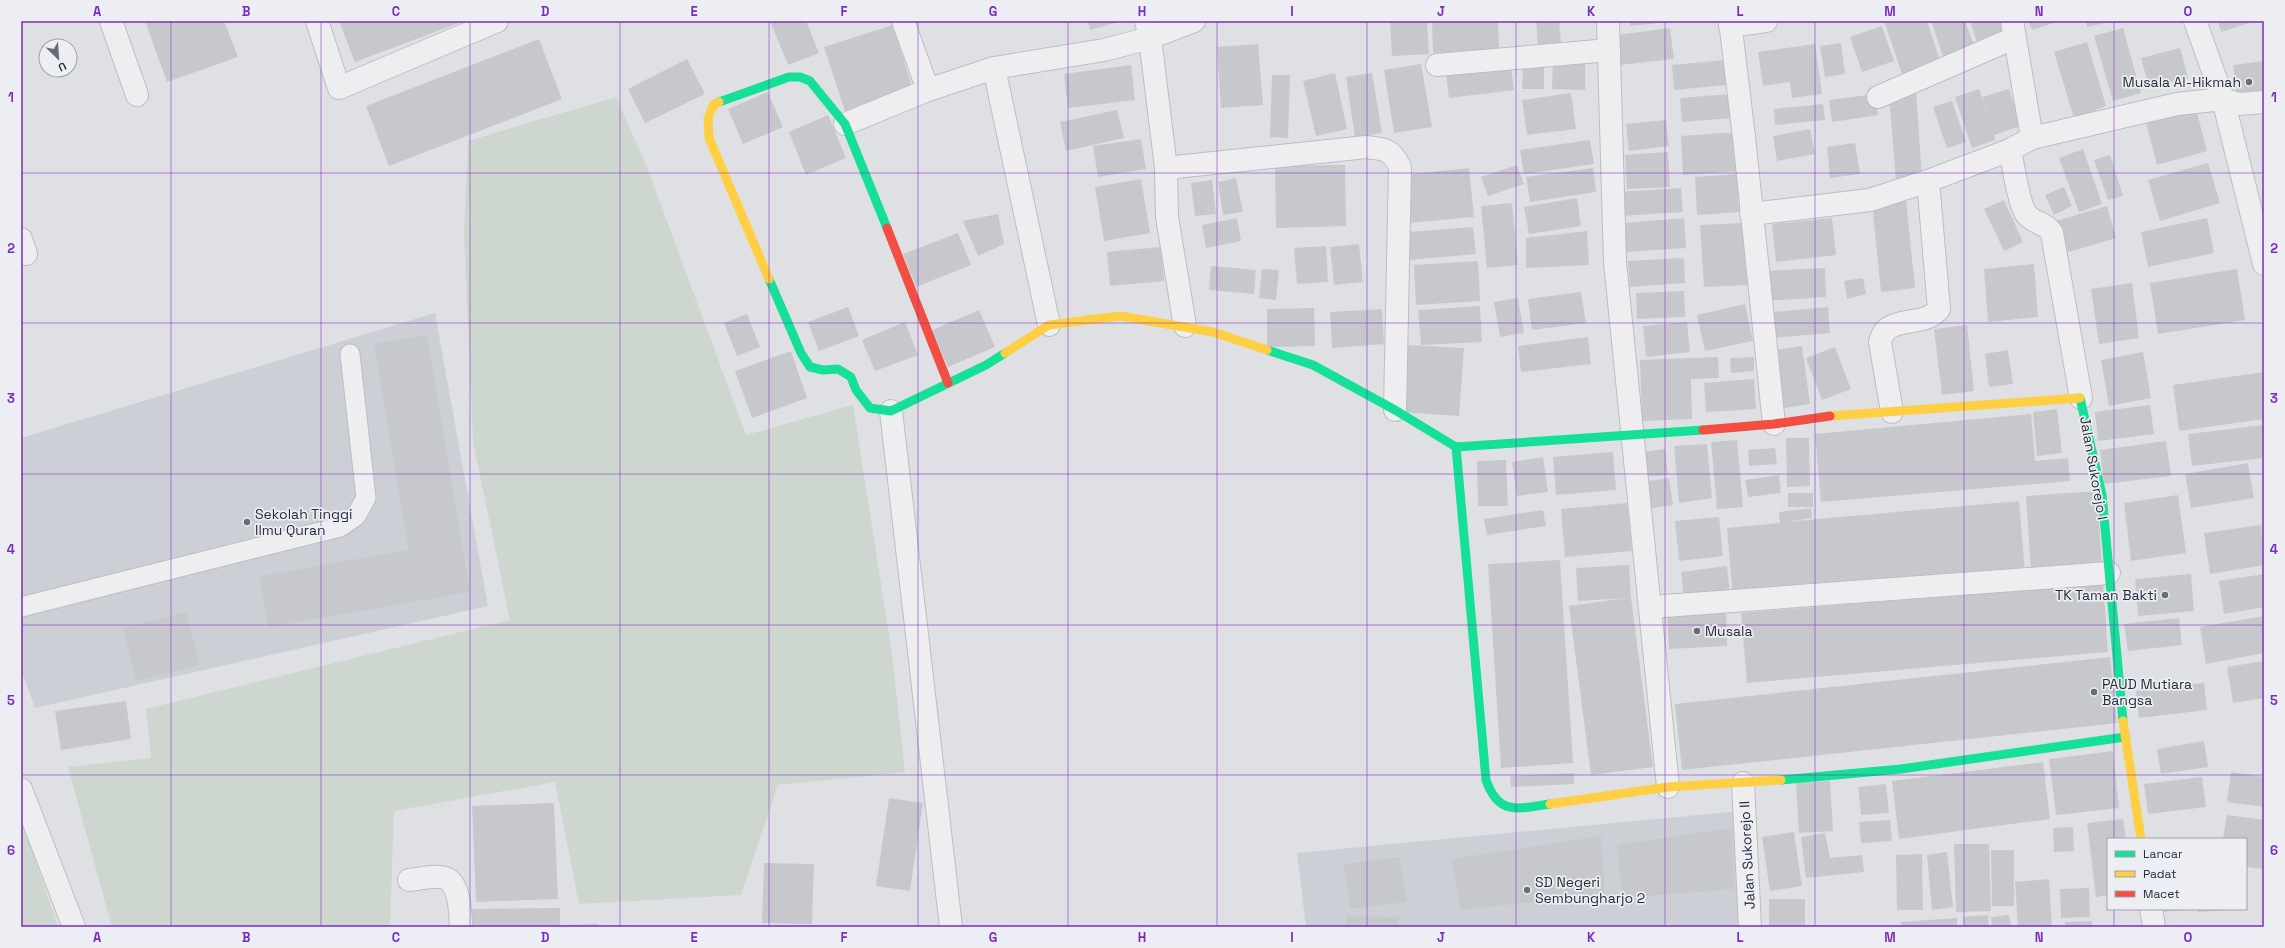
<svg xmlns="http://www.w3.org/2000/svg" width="2285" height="948" font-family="'Space Grotesk',sans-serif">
  <rect width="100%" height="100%" fill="#dee0e4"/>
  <g fill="#cdcfd7">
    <polygon points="435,313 488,606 35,708 21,669 21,438"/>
    <polygon points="1741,811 1756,927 1306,927 1297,853"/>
  </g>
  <g fill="#ced7cf">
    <polygon points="616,97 647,167 746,435 853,405 892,654 905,772 778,785 741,895 579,904 555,782 394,811 390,927 112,927 68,767 151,758 146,709 510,620 473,442 464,233 468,141"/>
    <polygon points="21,817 58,927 21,927"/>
  </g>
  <g fill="#c7c8cc">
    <polygon points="145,21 224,21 238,57 167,82"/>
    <polygon points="339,21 464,21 355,62"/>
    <polygon points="770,21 806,21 819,53 788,65"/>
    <polygon points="1088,21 1122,21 1090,30"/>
    <polygon points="1390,21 1427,21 1429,54 1392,56"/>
    <polygon points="1432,21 1498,21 1499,49 1433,53"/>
    <polygon points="1536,21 1559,21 1561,43 1538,45"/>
    <polygon points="1630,21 1668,21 1668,22 1630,26"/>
    <polygon points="1884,21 1927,21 1941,64 1903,77"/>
    <polygon points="1931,21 1965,21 1976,51 1945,62"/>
    <polygon points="1970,21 2003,21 2008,36 1978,45"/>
    <polygon points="2028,21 2060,21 2032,30"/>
    <polygon points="2086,21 2109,21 2109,22 2087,27"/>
    <polygon points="2218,21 2255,21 2221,32"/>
    <polygon points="893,25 913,90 845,111 824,47"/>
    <polygon points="1882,26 1894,61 1862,72 1850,37"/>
    <polygon points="1670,28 1674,59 1620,65 1617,35"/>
    <polygon points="2123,28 2141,93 2113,101 2094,36"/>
    <polygon points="539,39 562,99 389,166 366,106"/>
    <polygon points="2087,42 2106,106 2074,118 2054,52"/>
    <polygon points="1841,43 1845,74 1825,77 1820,46"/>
    <polygon points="1258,44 1263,105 1221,108 1217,47"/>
    <polygon points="1815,44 1822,94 1792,98 1790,82 1763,86 1758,52"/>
    <polygon points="2180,48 2188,78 2149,87 2141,58"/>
    <polygon points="687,59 705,94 645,123 628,89"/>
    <polygon points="1725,60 1726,85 1674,90 1672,65"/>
    <polygon points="2264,61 2264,98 2238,102 2233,65"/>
    <polygon points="1553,62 1585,62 1585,90 1552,89"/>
    <polygon points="1421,64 1432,127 1394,133 1384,70"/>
    <polygon points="1131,65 1135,100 1068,108 1064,74"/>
    <polygon points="1511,66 1514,90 1449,98 1446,73"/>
    <polygon points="1523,66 1544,66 1544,89 1522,89"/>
    <polygon points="1335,73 1347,129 1316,136 1303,81"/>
    <polygon points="1372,73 1382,133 1355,137 1346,77"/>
    <polygon points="1272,75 1290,75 1288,138 1270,137"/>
    <polygon points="1979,89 1993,133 1982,97 2009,89 2021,126 1994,135 1995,140 1972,148 1955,97"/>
    <polygon points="1916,91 1922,179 1896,181 1889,94"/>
    <polygon points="768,92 783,127 743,144 728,109"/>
    <polygon points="1571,93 1576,129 1527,135 1522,100"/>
    <polygon points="1730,94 1732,118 1682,122 1680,98"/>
    <polygon points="1875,94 1878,115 1832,122 1829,100"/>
    <polygon points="1952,101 1966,142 1947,148 1933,107"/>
    <polygon points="1823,104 1825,120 1775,125 1774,109"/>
    <polygon points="2196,109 2207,151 2157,165 2146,122"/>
    <polygon points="1117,110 1124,138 1066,151 1060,122"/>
    <polygon points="828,115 846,158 806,175 789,132"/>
    <polygon points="1666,120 1669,146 1629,151 1626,124"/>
    <polygon points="1810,129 1815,154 1777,161 1773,136"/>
    <polygon points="1738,132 1740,171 1683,175 1681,136"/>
    <polygon points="1141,139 1146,169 1098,177 1093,146"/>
    <polygon points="1590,140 1594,164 1524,174 1520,150"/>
    <polygon points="1855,143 1860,174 1830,178 1827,147"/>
    <polygon points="2083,149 2102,204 2079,212 2059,158"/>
    <polygon points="1668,152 1670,187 1627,189 1625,155"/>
    <polygon points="2110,155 2123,196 2108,200 2094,160"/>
    <polygon points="2208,163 2220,203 2160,221 2148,180"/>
    <polygon points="1345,165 1346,226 1276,228 1275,166"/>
    <polygon points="1517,165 1524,184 1488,196 1481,177"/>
    <polygon points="1469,168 1474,217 1409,223 1404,175"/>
    <polygon points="1593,168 1596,192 1530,202 1526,177"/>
    <polygon points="1737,174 1739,212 1697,215 1695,177"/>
    <polygon points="1236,178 1243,212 1223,215 1218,182"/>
    <polygon points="1141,179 1150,233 1104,241 1095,187"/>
    <polygon points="1212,180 1216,214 1195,216 1191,183"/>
    <polygon points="2064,187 2072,206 2054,215 2045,195"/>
    <polygon points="1681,188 1683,212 1620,216 1618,192"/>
    <polygon points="1577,198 1581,226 1529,234 1524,207"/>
    <polygon points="1906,200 1915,288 1881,292 1872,203"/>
    <polygon points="2004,200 2023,242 2004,251 1984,209"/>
    <polygon points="1512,203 1518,265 1487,268 1481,206"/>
    <polygon points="2107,206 2116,238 2065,253 2056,221"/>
    <polygon points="998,214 1004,244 978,256 963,221"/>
    <polygon points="1237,218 1241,241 1206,248 1202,225"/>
    <polygon points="1684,218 1686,248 1626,252 1625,223"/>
    <polygon points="1832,218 1836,255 1776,262 1772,224"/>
    <polygon points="2207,218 2214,253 2148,267 2141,232"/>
    <polygon points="1743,223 1747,285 1704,287 1700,225"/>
    <polygon points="1473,227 1476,254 1410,260 1408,232"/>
    <polygon points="1587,231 1589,265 1526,268 1526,238"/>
    <polygon points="958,233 971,265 916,287 903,254"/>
    <polygon points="1359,244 1363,282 1334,285 1330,247"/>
    <polygon points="1326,246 1328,282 1297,284 1294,248"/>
    <polygon points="1161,247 1164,281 1110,286 1107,252"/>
    <polygon points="1684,258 1685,283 1630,287 1628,261"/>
    <polygon points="1478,261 1480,301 1416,305 1414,265"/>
    <polygon points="2034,264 2038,317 1988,322 1984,269"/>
    <polygon points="1211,266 1256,270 1254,294 1209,290"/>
    <polygon points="1825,268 1826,297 1766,301 1765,271"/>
    <polygon points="1262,269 1279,270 1276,300 1259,298"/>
    <polygon points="2237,269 2245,320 2158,334 2150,283"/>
    <polygon points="1863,278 1866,294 1847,299 1844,281"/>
    <polygon points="2132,283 2139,338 2099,344 2091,289"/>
    <polygon points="1684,291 1685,317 1637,319 1636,293"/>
    <polygon points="1581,292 1586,323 1532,330 1528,299"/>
    <polygon points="1518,298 1524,333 1500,337 1494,302"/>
    <polygon points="1745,304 1753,341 1705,351 1697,315"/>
    <polygon points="1480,306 1482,342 1421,345 1418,310"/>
    <polygon points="848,307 859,336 819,351 808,322"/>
    <polygon points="1828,307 1830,333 1773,338 1772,312"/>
    <polygon points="1314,308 1315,346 1267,347 1267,309"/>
    <polygon points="1382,309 1384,344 1332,348 1330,312"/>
    <polygon points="979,310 995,347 948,367 932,330"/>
    <polygon points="747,314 760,347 737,356 724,323"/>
    <polygon points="905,322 918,355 875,371 862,340"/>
    <polygon points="1687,322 1690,352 1646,357 1643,326"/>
    <polygon points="1967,325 1974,391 1942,395 1934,329"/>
    <polygon points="427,335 470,592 268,627 259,576 409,550 374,344"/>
    <polygon points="1588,337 1591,364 1521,372 1518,346"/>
    <polygon points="1405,345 1464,348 1459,416 1400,412"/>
    <polygon points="1802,346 1810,404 1778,409 1770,351"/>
    <polygon points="1835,347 1851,389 1822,400 1806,358"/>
    <polygon points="2008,350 2013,384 1989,387 1985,354"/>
    <polygon points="791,351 807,398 752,418 735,371"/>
    <polygon points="2143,352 2151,398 2109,406 2101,360"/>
    <polygon points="1718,357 1719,378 1691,379 1692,419 1642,421 1640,360"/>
    <polygon points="1754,357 1754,371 1731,373 1730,358"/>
    <polygon points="2264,372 2264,419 2179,431 2173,385"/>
    <polygon points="1754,379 1756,409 1706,412 1704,383"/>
    <polygon points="2150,405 2154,434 2098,441 2095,412"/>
    <polygon points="2057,409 2062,453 2037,456 2033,412"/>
    <polygon points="2031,414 2035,461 2068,458 2070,481 1821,502 1815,434"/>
    <polygon points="2264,425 2264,458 2192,466 2188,434"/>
    <polygon points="1786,438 1809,438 1810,486 1787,487"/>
    <polygon points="1737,440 1743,507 1717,509 1711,442"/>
    <polygon points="2166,441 2171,476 2104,484 2100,450"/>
    <polygon points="1707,444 1712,498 1679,503 1674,446"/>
    <polygon points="1775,448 1777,464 1749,466 1748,450"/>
    <polygon points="1665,449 1668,475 1643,477 1641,452"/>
    <polygon points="1613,452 1616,490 1556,495 1553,457"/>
    <polygon points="1543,457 1548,492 1517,496 1512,462"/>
    <polygon points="1506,460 1508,506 1478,506 1477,461"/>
    <polygon points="2248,463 2254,498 2191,508 2185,474"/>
    <polygon points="1779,475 1781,493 1748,497 1745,480"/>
    <polygon points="1669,478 1673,505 1645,509 1642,482"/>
    <polygon points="2097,491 2102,566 2031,571 2026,496"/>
    <rect x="1788" y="493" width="25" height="14"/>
    <polygon points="2178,495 2186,553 2131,561 2124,503"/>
    <polygon points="2019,501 2025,572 1733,599 1727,528 1780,523 1779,512 1811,508 1812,518 1785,522"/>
    <polygon points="1627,503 1632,551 1565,557 1561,509"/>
    <polygon points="1543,510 1546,526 1487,535 1484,519"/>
    <polygon points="1719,517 1723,556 1679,561 1675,521"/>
    <polygon points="2261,525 2264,565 2210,574 2204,533"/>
    <polygon points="1560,560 1573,763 1501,768 1488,564"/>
    <polygon points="1629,565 1631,598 1653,767 1591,775 1569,606 1627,598 1578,601 1576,568"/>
    <polygon points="1727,566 1730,594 1684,600 1681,572"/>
    <polygon points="2191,574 2194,611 2138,616 2135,579"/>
    <polygon points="2264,574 2264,607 2224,614 2219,581"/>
    <polygon points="2103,583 2108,652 1747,683 1741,613"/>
    <polygon points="186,612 200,665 136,681 123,628"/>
    <polygon points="1726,612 1727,646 1669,649 1667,615"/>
    <polygon points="2264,616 2264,653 2206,664 2200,627"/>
    <polygon points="2179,618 2182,645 2128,651 2124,624"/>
    <polygon points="2110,657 2117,723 1682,770 1675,704"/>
    <polygon points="2264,661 2264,698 2233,703 2227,667"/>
    <polygon points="2204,683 2207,710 2139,718 2136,691"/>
    <polygon points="126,701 131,739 61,750 55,711"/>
    <polygon points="2204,741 2208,767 2161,774 2157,749"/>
    <polygon points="2113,751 2119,808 2056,815 2049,759"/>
    <polygon points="2043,762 2050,819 1899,839 1892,781"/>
    <polygon points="2231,772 2264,777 2264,807 2227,802"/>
    <polygon points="1574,773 1574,784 1511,787 1510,776"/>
    <polygon points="2202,777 2206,807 2148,814 2144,784"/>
    <polygon points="1830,781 1833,831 1799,833 1796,783"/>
    <polygon points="1886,784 1889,813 1861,815 1858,787"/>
    <polygon points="889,798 923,803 910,891 876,886"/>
    <polygon points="554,803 558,899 476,902 472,806"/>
    <polygon points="2227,815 2264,820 2264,869 2246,867 2246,839 2223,839"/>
    <polygon points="2123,819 2126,839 2108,839 2108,895 2096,897 2087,823"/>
    <polygon points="1890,820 1892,841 1861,843 1859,822"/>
    <polygon points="2073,827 2074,851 2054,852 2053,828"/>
    <polygon points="1732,828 1734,889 1622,898 1617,845"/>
    <polygon points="1794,832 1802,886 1770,891 1762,837"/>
    <polygon points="1825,833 1830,858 1862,855 1864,872 1806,878 1801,837"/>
    <polygon points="1601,836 1605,894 1461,910 1452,859"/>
    <polygon points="1954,844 1989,844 1991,911 1956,912"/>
    <polygon points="1991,850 2014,850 2014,906 1992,906"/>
    <polygon points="1947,852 1953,907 1932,910 1927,855"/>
    <polygon points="1922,854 1923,910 1897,910 1896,855"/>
    <polygon points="1400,857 1406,902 1350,909 1344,864"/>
    <polygon points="764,863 814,864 812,924 762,923"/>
    <polygon points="2049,879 2052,927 2018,927 2015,882"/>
    <polygon points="2089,888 2090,917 2061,918 2060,889"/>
    <rect x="1769" y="899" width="36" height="28"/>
    <polygon points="560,908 560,927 469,927 469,909"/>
    <polygon points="2154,909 2180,909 2180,910 2155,913"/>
    <polygon points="2198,909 2226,909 2226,910 2198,912"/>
    <polygon points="1988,915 1989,927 1964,927 1963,917"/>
    <polygon points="2009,915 2011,927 1992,927 1991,917"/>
    <polygon points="1347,916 1399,917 1398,927 1346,927"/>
    <polygon points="1957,918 1957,927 1902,927 1901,922"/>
    <polygon points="2092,921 2092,927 2065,927 2065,922"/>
    <polygon points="598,924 598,927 561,927 561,925"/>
  </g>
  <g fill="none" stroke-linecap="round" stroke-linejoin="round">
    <defs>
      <polyline id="lane" points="21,607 340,527 356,516 366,498 350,354"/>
      <g id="street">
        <polyline points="111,21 137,95"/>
        <polyline points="317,21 339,88 497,21"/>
        <polyline points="903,21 928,90"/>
        <polyline points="1146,21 1150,38 1166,168 1167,217 1185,326"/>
        <polyline points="1608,21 1615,262 1668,787"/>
        <polyline points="1730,21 1744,137 1774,424"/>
        <polyline points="2195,21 2223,99 2264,264"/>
        <polyline points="1730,26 1766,21"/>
        <polyline points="1437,65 1609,50"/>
        <polyline points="994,68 1049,325"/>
        <polyline points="1878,97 2014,38"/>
        <polyline points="845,124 928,90 994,68 1104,50 1150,38 1194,21"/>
        <polyline points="2032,138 2177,104 2223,99 2239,104 2264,102"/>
        <path d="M2010,150C2013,164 2019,206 2027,215C2034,223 2046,223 2052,233L2081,398"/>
        <path d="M1166,168L1366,147C1385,149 1391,149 1400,167L1395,410"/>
        <polyline points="1751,214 1870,200 1928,181"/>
        <polyline points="21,239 26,254"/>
        <polyline points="891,411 951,927"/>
        <path d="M1892,412L1880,342C1886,313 1924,329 1939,309L1928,181L2010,150L2032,138L2012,21"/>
        <polyline points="1651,607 2109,573"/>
        <polyline points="1743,783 1750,927"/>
        <polyline points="21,789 74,927"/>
        <path d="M409,880C419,879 430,876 440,877C461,878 460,913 461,927"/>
        <polyline points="2151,909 2154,927"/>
      </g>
    </defs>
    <use href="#lane" stroke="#bcbec2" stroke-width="21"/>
    <use href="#street" stroke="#bcbec2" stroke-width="24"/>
    <use href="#lane" stroke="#eeeef0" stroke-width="19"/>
    <use href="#street" stroke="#eeeef0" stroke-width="22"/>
    <g stroke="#16e098" stroke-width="9">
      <polyline points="719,102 789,77 800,77 810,81 845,124 887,228"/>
      <polyline points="769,279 801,353 810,367 823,370 838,369 851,377 856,390 870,408 891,411 986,365 1005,353"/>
      <polyline points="1267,350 1313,365 1395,410 1456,447 1703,430"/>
      <polyline points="2080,398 2102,495 2123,721"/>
      <path d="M1456,447L1486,780C1499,817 1519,808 1550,804"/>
      <polyline points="1781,780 1901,769 2125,737"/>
    </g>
    <g stroke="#ffcf43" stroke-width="9">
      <polyline points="719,102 714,104 708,118 709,138 769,279"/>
      <polyline points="1005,353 1049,325 1120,316 1213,332 1267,350"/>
      <polyline points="1830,416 2080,398"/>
      <polyline points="2123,721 2141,839"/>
      <polyline points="1550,804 1668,787 1781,780"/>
    </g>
    <g stroke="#f24e42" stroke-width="9">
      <polyline points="887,228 948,383"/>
      <polyline points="1703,430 1774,424 1830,416"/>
    </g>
  </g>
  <path fill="none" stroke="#7b2cbf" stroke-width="1" stroke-opacity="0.55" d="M171,21V927M321,21V927M470,21V927M620,21V927M769,21V927M918,21V927M1068,21V927M1217,21V927M1367,21V927M1516,21V927M1665,21V927M1815,21V927M1964,21V927M2114,21V839M21,173H2264M21,323H2264M21,474H2264M21,625H2264M21,775H2264M2114,909V927"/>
  <g fill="#676c76" stroke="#eceef4" stroke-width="1.5">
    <circle cx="2249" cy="82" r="4"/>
    <circle cx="247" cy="522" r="4"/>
    <circle cx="2165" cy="595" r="4"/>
    <circle cx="1697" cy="631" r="4"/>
    <circle cx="2094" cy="692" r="4"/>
    <circle cx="1527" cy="890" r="4"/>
  </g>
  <g text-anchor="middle" stroke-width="3.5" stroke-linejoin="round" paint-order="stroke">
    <g font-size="14" fill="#272d3b" stroke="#eceef4" text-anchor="start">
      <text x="2241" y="87" text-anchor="end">Musala Al-Hikmah</text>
      <text x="255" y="519">Sekolah Tinggi<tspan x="255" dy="16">Ilmu Quran</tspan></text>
      <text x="2157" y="600" text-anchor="end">TK Taman Bakti</text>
      <text x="1705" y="636">Musala</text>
      <text x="2102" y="689">PAUD Mutiara<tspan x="2102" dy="16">Bangsa</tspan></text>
      <text x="1535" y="887">SD Negeri<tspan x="1535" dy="16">Sembungharjo 2</tspan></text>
    </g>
    <g font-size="14" fill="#272d3b" stroke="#eceef4">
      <text transform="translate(2094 468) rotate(80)" y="5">Jalan Sukorejo I</text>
      <text transform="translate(1747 855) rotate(-93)" y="5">Jalan Sukorejo II</text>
    </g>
  </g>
  <rect width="2285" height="948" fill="none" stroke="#eceef4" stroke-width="44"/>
  <rect x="2107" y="838" width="140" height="72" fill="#eceef4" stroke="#9da1aa"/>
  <rect x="2115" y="851" width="20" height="6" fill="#16e098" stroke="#9da1aa"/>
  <text x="2143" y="858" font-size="12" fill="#272d3b">Lancar</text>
  <rect x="2115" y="871" width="20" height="6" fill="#ffcf43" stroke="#9da1aa"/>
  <text x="2143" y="878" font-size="12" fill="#272d3b">Padat</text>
  <rect x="2115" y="891" width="20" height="6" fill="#f24e42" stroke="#9da1aa"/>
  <text x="2143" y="898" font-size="12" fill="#272d3b">Macet</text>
  <g transform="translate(58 58) rotate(155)"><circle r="19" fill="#eceef4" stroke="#9da1aa"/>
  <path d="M0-3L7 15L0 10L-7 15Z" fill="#676c76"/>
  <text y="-6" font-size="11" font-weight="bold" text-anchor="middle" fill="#272d3b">U</text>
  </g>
  <rect x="22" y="22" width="2241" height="904" fill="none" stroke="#7b2cbf" stroke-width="1.5"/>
  <g font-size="13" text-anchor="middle" font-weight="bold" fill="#7b2cbf">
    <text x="97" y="16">A</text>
    <text x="246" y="16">B</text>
    <text x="396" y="16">C</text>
    <text x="545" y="16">D</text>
    <text x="694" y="16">E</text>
    <text x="844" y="16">F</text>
    <text x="993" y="16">G</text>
    <text x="1142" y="16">H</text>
    <text x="1292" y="16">I</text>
    <text x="1441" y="16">J</text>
    <text x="1591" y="16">K</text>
    <text x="1740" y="16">L</text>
    <text x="1890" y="16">M</text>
    <text x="2039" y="16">N</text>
    <text x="2188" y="16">O</text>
    <text x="11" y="102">1</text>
    <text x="2274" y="102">1</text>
    <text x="11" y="253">2</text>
    <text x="2274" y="253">2</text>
    <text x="11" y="403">3</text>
    <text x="2274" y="403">3</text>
    <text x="11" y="554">4</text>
    <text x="2274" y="554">4</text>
    <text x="11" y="705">5</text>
    <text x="2274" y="705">5</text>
    <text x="11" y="855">6</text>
    <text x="2274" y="855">6</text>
    <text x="97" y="942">A</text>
    <text x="246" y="942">B</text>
    <text x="396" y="942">C</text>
    <text x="545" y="942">D</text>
    <text x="694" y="942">E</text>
    <text x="844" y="942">F</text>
    <text x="993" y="942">G</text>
    <text x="1142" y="942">H</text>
    <text x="1292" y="942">I</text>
    <text x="1441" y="942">J</text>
    <text x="1591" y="942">K</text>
    <text x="1740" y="942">L</text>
    <text x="1890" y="942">M</text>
    <text x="2039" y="942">N</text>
    <text x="2188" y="942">O</text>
  </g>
</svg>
